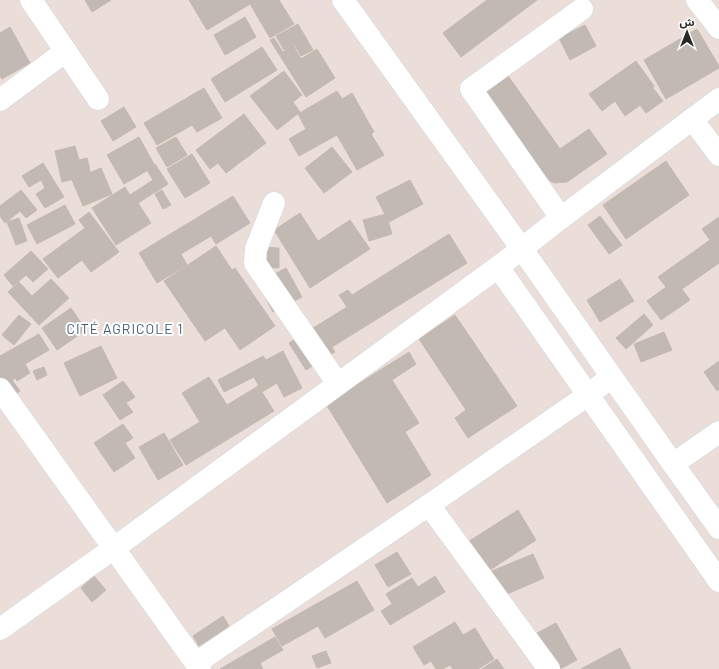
<svg xmlns="http://www.w3.org/2000/svg" width="719" height="669" font-family="Barlow,'Noto Sans Arabic',sans-serif">
  <rect width="100%" height="100%" fill="#ebddd7"/>
  <g fill="#c2b9b3" stroke="#c6b9b1">
    <polygon points="85,0 111,0 92,12"/>
    <polygon points="189,0 279,0 294,24 270,38 250,4 207,30"/>
    <polygon points="487,0 537,0 461,57 443,33"/>
    <polygon points="245,17 256,37 225,55 214,35"/>
    <polygon points="298,24 313,50 301,56 294,44 284,50 276,36"/>
    <polygon points="585,25 596,46 570,60 559,38"/>
    <polygon points="10,27 30,63 2,79 0,76 0,33"/>
    <polygon points="697,29 719,66 719,68 666,99 644,60"/>
    <polygon points="274,38 283,52 293,45 301,59 317,49 335,78 306,97 270,40"/>
    <polygon points="262,47 277,70 225,102 211,79"/>
    <polygon points="636,61 654,86 653,88 663,101 646,113 640,105 625,116 615,101 602,111 589,94"/>
    <polygon points="284,71 302,95 293,102 300,112 277,130 250,96"/>
    <polygon points="506,73 560,149 589,129 607,154 567,182 554,183 541,175 481,91"/>
    <polygon points="204,88 222,118 197,132 192,125 157,145 144,123"/>
    <polygon points="337,91 342,99 352,93 374,132 371,134 384,155 357,170 337,135 299,156 289,139 306,129 298,114"/>
    <polygon points="124,107 136,127 113,141 101,121"/>
    <polygon points="244,114 266,143 226,173 218,163 210,169 196,150"/>
    <polygon points="139,137 155,166 124,184 107,155"/>
    <polygon points="176,137 187,155 167,167 156,148"/>
    <polygon points="75,146 79,160 87,158 91,175 62,182 55,151"/>
    <polygon points="332,147 352,172 324,193 305,168"/>
    <polygon points="192,154 210,183 185,198 167,169"/>
    <polygon points="666,161 689,195 626,239 603,205"/>
    <polygon points="43,163 64,197 45,208 36,194 45,188 41,180 29,187 22,176"/>
    <polygon points="155,164 168,184 138,203 151,223 116,245 92,208 125,187 130,195 153,180 147,170"/>
    <polygon points="101,168 112,194 83,206 72,180"/>
    <polygon points="410,180 423,204 389,222 376,197"/>
    <polygon points="21,190 37,210 26,218 20,211 5,223 0,216 0,206"/>
    <polygon points="162,190 171,205 163,209 155,194"/>
    <polygon points="233,196 250,223 216,244 211,236 181,254 187,265 157,283 139,253"/>
    <polygon points="65,205 75,224 37,244 27,225"/>
    <polygon points="89,212 119,252 91,272 82,260 58,278 43,259 85,228 79,220"/>
    <polygon points="300,213 318,241 350,220 370,249 310,288 274,230"/>
    <polygon points="386,214 392,234 369,241 363,220"/>
    <polygon points="600,216 622,245 609,254 588,225"/>
    <polygon points="719,217 719,263 682,289 690,300 661,320 647,301 666,287 658,277 710,240 702,229"/>
    <polygon points="19,218 27,241 16,245 7,222"/>
    <polygon points="449,234 467,263 332,347 335,352 306,370 289,343 347,307 339,295 348,290 352,295"/>
    <polygon points="216,246 232,270 235,268 275,326 240,350 225,328 205,341 164,281"/>
    <polygon points="256,247 279,248 279,268 256,267"/>
    <polygon points="31,251 48,269 33,282 26,275 13,286 4,275"/>
    <polygon points="286,268 302,297 273,312 258,283"/>
    <polygon points="51,279 69,298 39,325 8,292 19,282 32,296"/>
    <polygon points="620,279 634,301 600,322 587,300"/>
    <polygon points="71,308 86,330 57,350 42,328"/>
    <polygon points="644,314 653,325 626,349 616,338"/>
    <polygon points="19,315 31,324 14,345 2,335"/>
    <polygon points="455,315 517,406 468,438 455,418 466,410 419,339"/>
    <polygon points="664,332 672,350 641,362 634,344"/>
    <polygon points="39,334 49,350 25,364 30,373 17,381 16,378 1,386 0,384 0,356"/>
    <polygon points="101,346 117,378 80,396 64,363"/>
    <polygon points="283,351 302,388 284,397 277,383 262,392 254,377 224,392 218,380 263,356 266,360"/>
    <polygon points="409,352 416,364 392,380 419,423 405,432 431,475 387,503 326,404"/>
    <polygon points="719,361 719,389 717,391 704,372"/>
    <polygon points="44,367 47,375 37,380 33,371"/>
    <polygon points="209,377 227,405 258,386 274,411 186,465 170,440 200,422 182,393"/>
    <polygon points="12,380 20,391 8,399 0,389"/>
    <polygon points="123,381 135,397 126,403 133,412 120,420 103,395"/>
    <polygon points="123,424 133,438 125,443 135,458 114,472 94,443"/>
    <polygon points="164,433 183,465 158,480 139,447"/>
    <polygon points="518,510 536,540 479,577 460,547"/>
    <polygon points="397,552 411,574 388,587 375,565"/>
    <polygon points="533,554 544,578 498,598 487,573"/>
    <polygon points="94,576 106,590 92,602 81,588"/>
    <polygon points="435,576 445,592 390,625 381,611 392,604 386,594 412,578 418,587"/>
    <polygon points="357,581 374,610 325,638 318,626 282,646 272,629"/>
    <polygon points="223,616 229,626 199,646 193,636"/>
    <polygon points="455,622 463,635 475,628 494,659 478,669 453,669 450,665 443,669 436,669 431,661 424,665 413,647"/>
    <polygon points="556,623 577,660 560,669 543,669 526,639"/>
    <polygon points="275,637 283,650 260,663 263,669 220,669"/>
    <polygon points="620,648 631,669 581,669"/>
    <polygon points="326,651 331,663 317,668 312,656"/>
    <polygon points="497,659 504,669 482,669"/>
  </g>
  <g fill="none" stroke-linecap="round" stroke-linejoin="round">
    <defs>
      <g id="minor">
        <polyline points="31,0 98,99"/>
        <polyline points="343,0 522,249 673,464 719,528"/>
        <polyline points="697,0 719,28"/>
        <polyline points="0,100 66,51"/>
        <polyline points="692,119 719,155"/>
        <polyline points="274,203 256,249 255,263 338,384"/>
        <polyline points="561,218 471,89 582,9"/>
        <polyline points="498,267 719,581"/>
        <polyline points="0,389 200,669"/>
        <polyline points="673,464 719,432"/>
        <polyline points="429,505 549,669"/>
        <polyline points="0,629 114,548 498,267 561,218 719,99"/>
        <polyline points="196,663 429,505 588,395 611,377"/>
      </g>
    </defs>
    <use href="#minor" stroke="#ccd6e2" stroke-width="23"/>
    <use href="#minor" stroke="#fff" stroke-width="22"/>
  </g>
  <g text-anchor="middle" stroke-width="4" stroke-linejoin="round" paint-order="stroke">
    <g font-size="14" letter-spacing="1" fill="#455c79" stroke="#fff">
      <text x="125" y="334">CITÉ AGRICOLE 1</text>
    </g>
  </g>
  <g transform="translate(687 32)" stroke="#ffffff" stroke-width="3" paint-order="stroke">
  <path d="M0-3L7 15L0 10L-7 15Z" fill="#272727"/>
  <text y="-6" font-size="11" font-weight="bold" text-anchor="middle" fill="#272727">ش</text>
  </g>
</svg>
